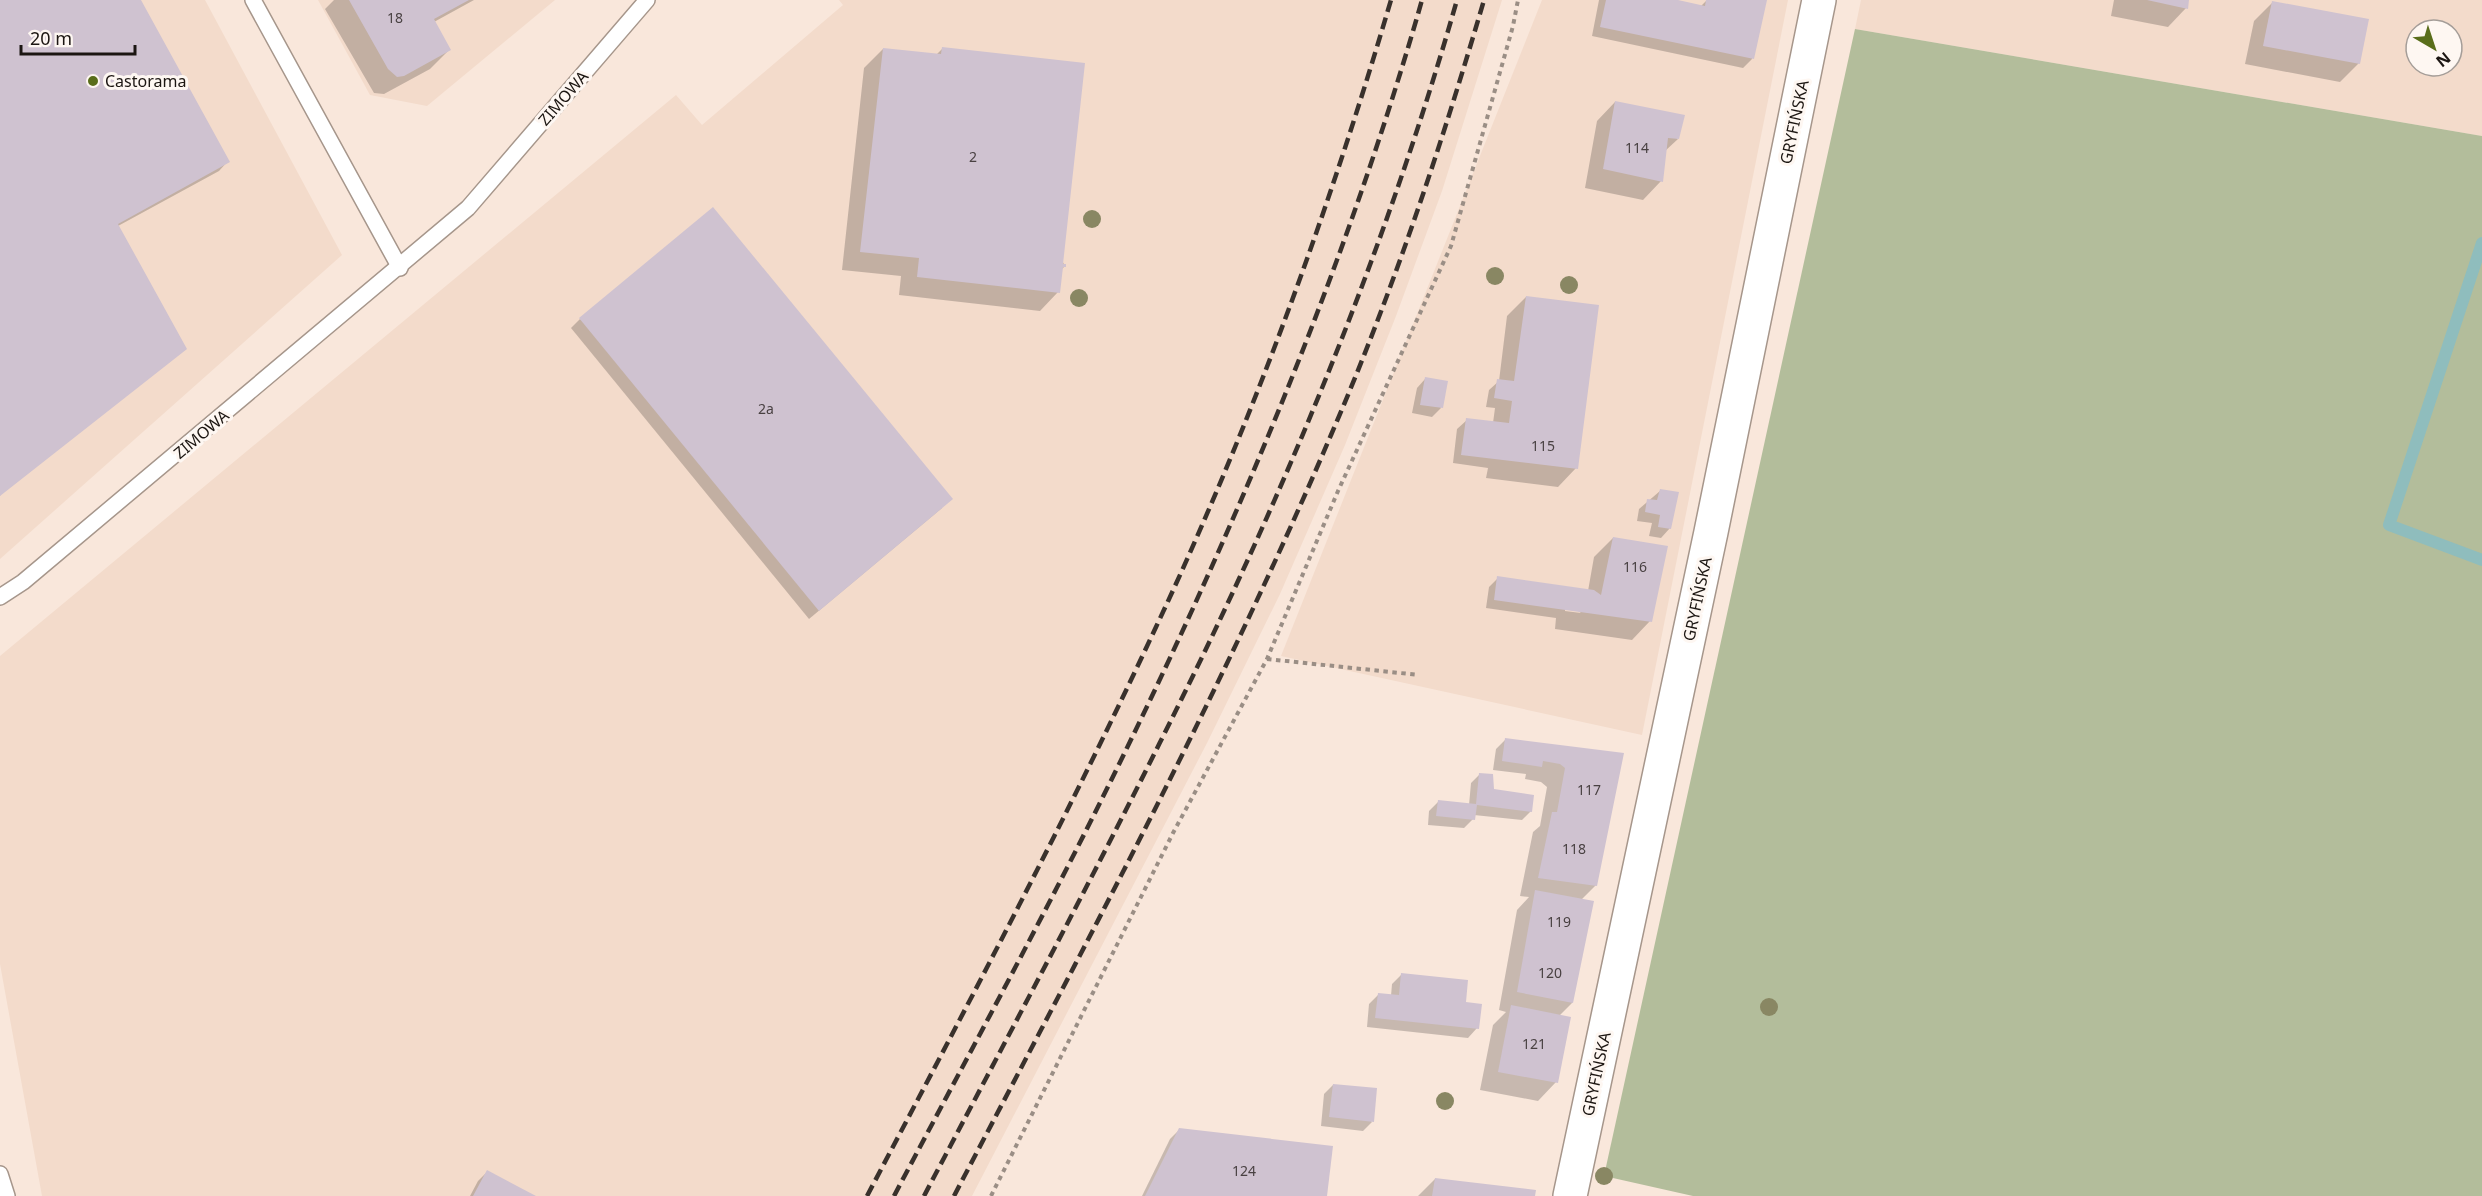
<svg xmlns="http://www.w3.org/2000/svg" width="2482" height="1196" font-family="'Noto Sans',sans-serif">
  <rect width="100%" height="100%" fill="#f9e7db"/>
  <g fill="#f3dbcb" fill-rule="evenodd">
    <polygon points="0,0 205,0 342,255 0,559"/>
    <polygon points="318,0 555,0 427,106 370,95"/>
    <polygon points="839,0 1502,0 1442,191 1396,316 1345,445 1280,594 1207,743 972,1196 42,1196 0,964 0,656 676,95 702,125 843,5"/>
    <polygon points="1542,0 1788,0 1642,735 1281,656"/>
    <path d="M1861,0H2482V136L1855,29ZM2416,30H2452V66H2416Z"/>
  </g>
  <polygon fill="#b3bd9b" points="1855,29 2482,136 2482,1196 1693,1196 1604,1176"/>
  <g fill="#0003" fill-rule="evenodd">
    <polygon points="0,0 139,0 228,161 219,171 118,226 0,496"/>
    <polygon points="334,0 474,0 434,22 449,50 430,69 384,94 374,93 325,9"/>
    <polygon points="1599,0 1671,0 1701,6 1707,0 1765,0 1752,59 1743,68 1592,36"/>
    <polygon points="2114,0 2188,0 2186,8 2168,27 2111,16"/>
    <polygon points="2273,2 2359,63 2340,82 2245,64 2254,21"/>
    <polygon points="943,48 1065,266 1061,270 1058,292 1040,311 899,295 901,276 842,270 864,68 883,49 936,55"/>
    <polygon points="1615,102 1678,139 1665,151 1661,181 1643,200 1585,188 1597,121"/>
    <polygon points="1526,297 1576,468 1558,487 1486,478 1488,468 1453,463 1457,429 1467,420 1493,423 1495,408 1486,407 1489,390 1499,381 1507,316"/>
    <polygon points="580,319 942,508 809,619 571,328"/>
    <polygon points="1426,378 1441,408 1432,417 1412,413 1417,388"/>
    <polygon points="1660,491 1670,528 1661,538 1649,536 1652,523 1637,521 1639,509"/>
    <path d="M1613,538L1650,621L1632,640L1555,629L1556,618L1486,608L1489,587L1498,578L1588,591L1594,557ZM1565,608L1577,610L1581,613L1565,611Z"/>
    <polygon points="1505,740 1623,754 1596,885 1581,900 1572,1003 1559,1016 1556,1082 1538,1101 1480,1090 1493,1025 1506,1012 1499,1010 1517,910 1529,897 1520,896 1533,832 1540,826 1547,787 1541,782 1525,779 1526,774 1493,770 1496,749"/>
    <polygon points="1480,774 1493,790 1531,811 1522,820 1474,815 1473,819 1464,828 1428,825 1429,811 1438,802 1469,805 1471,783"/>
    <polygon points="1401,975 1464,1003 1477,1028 1468,1038 1367,1027 1369,1004 1378,995 1391,996 1392,984"/>
    <polygon points="1333,1085 1372,1122 1363,1131 1321,1126 1324,1094"/>
    <polygon points="1179,1130 1326,1196 1142,1196 1170,1139"/>
    <polygon points="487,1172 533,1196 470,1196 478,1181"/>
    <polygon points="1435,1179 1534,1196 1418,1196"/>
  </g>
  <g fill="none" stroke-linecap="round" stroke-linejoin="round">
    <polyline stroke="#8fbdbd" stroke-width="12" points="2482,243 2389,525 2482,560"/>
  </g>
  <g fill="#cfc2d0">
    <polygon points="0,0 141,0 230,162 118,224 187,349 0,496"/>
    <polygon points="349,0 469,0 434,19 451,50 404,76 397,77 388,69"/>
    <polygon points="1606,0 1678,0 1705,6 1706,0 1767,0 1754,59 1600,27"/>
    <polygon points="2147,0 2189,0 2188,9"/>
    <polygon points="2272,1 2369,19 2360,64 2263,46"/>
    <polygon points="942,47 1085,63 1063,264 1066,264 1066,267 1063,267 1060,293 917,277 919,258 860,252 883,48 941,54"/>
    <polygon points="1615,101 1685,115 1679,139 1668,138 1663,182 1603,169"/>
    <polygon points="713,207 953,499 819,611 579,318"/>
    <polygon points="1526,296 1599,305 1578,469 1461,455 1466,418 1509,423 1512,401 1494,398 1497,379 1514,381"/>
    <polygon points="1425,377 1448,381 1443,408 1420,405"/>
    <polygon points="1660,489 1679,492 1671,529 1658,527 1660,515 1645,512 1647,499 1657,500"/>
    <polygon points="1613,537 1668,546 1652,622 1494,600 1497,576 1594,590 1601,595"/>
    <polygon points="1505,738 1624,753 1597,886 1538,878 1552,812 1557,812 1565,768 1560,764 1543,761 1542,767 1502,761"/>
    <polygon points="1479,773 1493,774 1494,789 1534,795 1532,812 1477,805 1475,820 1436,816 1438,800 1476,804"/>
    <polygon points="1535,890 1594,901 1573,1003 1517,992"/>
    <polygon points="1401,973 1468,980 1466,1002 1482,1004 1479,1029 1375,1018 1378,993 1399,995"/>
    <polygon points="1511,1005 1571,1017 1558,1083 1498,1072"/>
    <polygon points="1333,1084 1377,1088 1374,1122 1329,1117"/>
    <polygon points="1179,1128 1333,1146 1327,1196 1145,1196"/>
    <polygon points="487,1170 536,1196 473,1196"/>
    <polygon points="1435,1178 1460,1181 1536,1190 1535,1196 1432,1196"/>
  </g>
  <g fill="none" stroke-linecap="round" stroke-linejoin="round">
    <defs>
      <g id="service">
        <polyline points="253,0 400,268"/>
        <polyline points="0,597 23,582 468,208 647,0"/>
        <polyline points="0,1174 7,1196"/>
      </g>
      <polyline id="tertiary" points="1570,1196 1711,532 1819,0"/>
    </defs>
    <use href="#service" stroke="#a6968b" stroke-width="18"/>
    <use href="#tertiary" stroke="#a6968b" stroke-width="36"/>
    <g stroke="#9a8e85" stroke-width="4" stroke-dasharray="4.5 4.5" stroke-linecap="butt">
      <polyline points="1267,659 1419,675"/>
      <polyline points="991,1196 1173,833 1267,659 1338,491 1451,246 1513,26 1518,0"/>
    </g>
    <use href="#service" stroke="#fff" stroke-width="15"/>
    <use href="#tertiary" stroke="#fff" stroke-width="33"/>
    <g stroke="#39312c" stroke-width="4.5" stroke-dasharray="12 6" stroke-linecap="butt">
      <path d="M867,1196C966,1008 1066,820 1156,627C1251,425 1328,214 1391,0"/>
      <path d="M894,1196C972,1048 1052,902 1125,752C1243,510 1348,259 1422,0"/>
      <path d="M924,1196C1019,1015 1116,835 1205,651C1306,441 1393,224 1457,0"/>
      <path d="M954,1196C1085,945 1220,695 1331,435C1392,294 1441,147 1484,0"/>
    </g>
  </g>
  <g fill="#898763">
    <circle cx="1092" cy="219" r="9"/>
    <circle cx="1495" cy="276" r="9"/>
    <circle cx="1569" cy="285" r="9"/>
    <circle cx="1079" cy="298" r="9"/>
    <circle cx="1769" cy="1007" r="9"/>
    <circle cx="1445" cy="1101" r="9"/>
    <circle cx="1604" cy="1176" r="9"/>
  </g>
  <circle fill="#596d1a" stroke="#fef7f2" stroke-width="2" cx="93" cy="81" r="6"/>
  <g text-anchor="middle" stroke-width="6" stroke-linejoin="round" paint-order="stroke">
    <g font-size="14" fill="#494142">
      <text x="395" y="23">18</text>
      <text x="1637" y="153">114</text>
      <text x="973" y="162">2</text>
      <text x="766" y="414">2a</text>
      <text x="1543" y="451">115</text>
      <text x="1635" y="572">116</text>
      <text x="1589" y="795">117</text>
      <text x="1574" y="854">118</text>
      <text x="1559" y="927">119</text>
      <text x="1550" y="978">120</text>
      <text x="1534" y="1049">121</text>
      <text x="1244" y="1176">124</text>
    </g>
    <g font-size="16" fill="#1c1612" stroke="#fef7f2" text-anchor="start">
      <text x="105" y="87">Castorama</text>
    </g>
    <g font-size="16" fill="#1c1612" stroke="#fef7f2">
      <text transform="translate(563 98) rotate(-49)" y="6">ZIMOWA</text>
      <text transform="translate(1794 122) rotate(-78)" y="6">GRYFIŃSKA</text>
      <text transform="translate(201 434) rotate(-40)" y="6">ZIMOWA</text>
      <text transform="translate(1697 599) rotate(-78)" y="6">GRYFIŃSKA</text>
      <text transform="translate(1596 1074) rotate(-78)" y="6">GRYFIŃSKA</text>
    </g>
  </g>
  <g transform="translate(2434 48) rotate(141)"><circle r="28" fill="#fef7f2" stroke="#a49d98" stroke-width="1.5"/>
  <path d="M0-4.5L10 22L0 15L-10 22Z" fill="#596d1a"/>
  <text y="-9" font-size="16" font-weight="bold" text-anchor="middle" fill="#1c1612">N</text>
  </g>
  <path d="M21 45v9h114v-9" fill="none" stroke="#1c1612" stroke-width="3"/>
  <text x="30" y="45" font-size="18" fill="#1c1612" stroke="#fef7f2" stroke-width="4.5" paint-order="stroke">20 m</text>
</svg>
